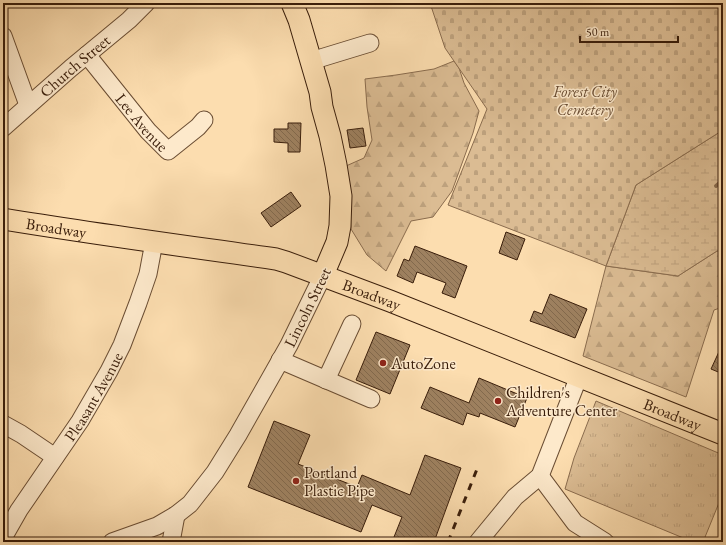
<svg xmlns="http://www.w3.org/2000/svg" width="726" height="545" font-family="'EB Garamond',serif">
  <defs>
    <pattern id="grass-tufts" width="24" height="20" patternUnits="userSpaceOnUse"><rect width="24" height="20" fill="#dbbc93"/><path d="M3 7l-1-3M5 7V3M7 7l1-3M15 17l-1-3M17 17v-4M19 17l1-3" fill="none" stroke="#bda17d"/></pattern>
    <pattern id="forest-firs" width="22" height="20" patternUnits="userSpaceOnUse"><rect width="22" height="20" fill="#dbbc93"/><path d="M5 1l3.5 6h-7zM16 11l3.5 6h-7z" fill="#bda17d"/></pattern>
    <pattern id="wetland-marsh" width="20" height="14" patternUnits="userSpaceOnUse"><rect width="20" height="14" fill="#dbbc93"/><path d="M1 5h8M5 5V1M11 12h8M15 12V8" fill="none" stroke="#bda17d"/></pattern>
    <pattern id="cemetery-stones" width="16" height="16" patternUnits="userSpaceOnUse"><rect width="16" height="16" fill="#dbbc93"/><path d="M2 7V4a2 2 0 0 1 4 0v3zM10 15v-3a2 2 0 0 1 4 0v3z" fill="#bda17d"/></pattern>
    <pattern id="building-back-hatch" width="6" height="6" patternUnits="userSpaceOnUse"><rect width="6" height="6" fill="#9e8160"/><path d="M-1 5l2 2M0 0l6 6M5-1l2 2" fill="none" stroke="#82694d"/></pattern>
  </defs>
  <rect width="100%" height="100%" fill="#fcddaf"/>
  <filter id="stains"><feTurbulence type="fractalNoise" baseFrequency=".005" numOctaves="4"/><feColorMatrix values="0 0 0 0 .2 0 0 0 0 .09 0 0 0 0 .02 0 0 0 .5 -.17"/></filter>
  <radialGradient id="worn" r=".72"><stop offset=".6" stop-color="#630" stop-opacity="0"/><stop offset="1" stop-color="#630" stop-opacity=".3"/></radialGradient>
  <polygon fill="url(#grass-tufts)" stroke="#8a6c4e" points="596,401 723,455 723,493 703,542 693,542 565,489 574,458"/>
  <g fill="url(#forest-firs)" stroke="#8a6c4e">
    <polygon points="454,61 459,68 464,83 479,111 473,133 452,191 433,217 411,221 386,271 367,255 351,229 349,193 346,166 364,158 372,140 367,107 365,79 396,75 434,69"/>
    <polygon points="723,250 723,307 714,310 686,397 583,356 606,266 678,276 717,251"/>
  </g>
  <polygon fill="url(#wetland-marsh)" stroke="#8a6c4e" points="723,130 723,250 717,251 678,276 606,266 636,185"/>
  <polygon fill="url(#cemetery-stones)" stroke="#8a6c4e" points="430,3 723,3 723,130 636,185 606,266 448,205 487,109 445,48"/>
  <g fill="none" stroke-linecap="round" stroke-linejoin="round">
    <polyline stroke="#86694b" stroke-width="4" points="716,186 723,180"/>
  </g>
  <g fill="url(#building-back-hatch)" stroke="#391d0a">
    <polygon points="288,123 301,123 300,152 288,152 288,143 274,142 274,129 288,129"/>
    <polygon points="363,128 366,146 350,148 347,130"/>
    <polygon points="291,192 301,206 271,227 261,213"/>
    <polygon points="506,232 525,239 517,260 499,253"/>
    <polygon points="415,246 467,266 455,298 442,293 446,283 417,272 413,283 397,276 404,259 409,261"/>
    <polygon points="550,294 587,309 575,338 547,327 530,321 534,311 542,314"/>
    <polygon points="376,332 410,345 390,394 356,380"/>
    <polygon points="723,343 723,374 711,369"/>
    <polygon points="479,378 527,398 515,427 480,413 479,417 467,413 463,425 421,408 430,387 469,403"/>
    <polygon points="274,421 310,435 298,464 357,487 362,475 410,495 425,455 461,468 434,542 392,542 402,517 372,505 361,532 248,487"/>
  </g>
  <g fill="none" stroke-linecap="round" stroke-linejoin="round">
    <defs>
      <g id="minor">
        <polyline points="3,36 28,105"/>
        <path id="s1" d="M87,55L148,131L168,151L198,127L204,120"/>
        <polyline points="311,61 370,43"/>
        <path id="s2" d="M3,128L71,68L129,20L146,3"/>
        <polyline points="280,360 371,399"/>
        <polyline points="326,380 352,324"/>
        <polyline points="3,424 21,434 55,457"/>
        <polyline points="540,476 575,523 605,542"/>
        <path id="s3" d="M3,538L19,510L80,421L109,371L122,345L138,303L148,274L154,242"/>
        <polyline points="112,542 157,526 176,515 190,504 215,472 238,435 289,345 323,275"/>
        <polyline points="171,542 176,515"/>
        <polyline points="478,542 515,497 540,476 579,376"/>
      </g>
      <g id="major">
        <polyline points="292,3 299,20 320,92 322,107 330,136 336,165 341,196 340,226 337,242 323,275"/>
        <path id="s4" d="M3,219C94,234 185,246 276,259L286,262L390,301L723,434"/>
      </g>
    </defs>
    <use href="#minor" stroke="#6a4d33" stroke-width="19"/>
    <use href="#major" stroke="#391d0a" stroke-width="23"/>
    <use href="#minor" stroke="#fde9cb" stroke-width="17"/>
    <use href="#major" stroke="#fcddaf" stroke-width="21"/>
    <polyline stroke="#391d0a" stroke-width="3" stroke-dasharray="7 7" stroke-linecap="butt" points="448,542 477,469"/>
  </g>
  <g fill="#8f2418" stroke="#fde9cb" stroke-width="1.5">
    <circle cx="383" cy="363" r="4"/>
    <circle cx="498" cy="401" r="4"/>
    <circle cx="296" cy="481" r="4"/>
  </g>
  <g text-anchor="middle" stroke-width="3" stroke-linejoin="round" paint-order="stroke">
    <g font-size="16" fill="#391d0a" stroke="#fde9cb">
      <text dy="6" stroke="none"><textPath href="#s2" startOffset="95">Church Street</textPath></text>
      <text dy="6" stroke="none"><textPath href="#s1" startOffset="87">Lee Avenue</textPath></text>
      <text dy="6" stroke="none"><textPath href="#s4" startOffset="54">Broadway</textPath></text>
      <text dy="6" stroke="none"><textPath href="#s4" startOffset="378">Broadway</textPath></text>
      <text transform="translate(307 307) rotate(-64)" y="6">Lincoln Street</text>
      <text dy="6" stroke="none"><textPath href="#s3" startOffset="168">Pleasant Avenue</textPath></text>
      <text dy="6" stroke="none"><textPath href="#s4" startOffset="702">Broadway</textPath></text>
    </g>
    <g font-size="16" font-style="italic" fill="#6a4d33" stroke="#fde9cb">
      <text x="585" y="97">Forest City<tspan x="585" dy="18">Cemetery</tspan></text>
    </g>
    <g font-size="16" fill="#391d0a" stroke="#fde9cb" text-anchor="start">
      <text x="391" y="369">AutoZone</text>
      <text x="506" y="398">Children's<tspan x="506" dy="18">Adventure Center</tspan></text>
      <text x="304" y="478">Portland<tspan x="304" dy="18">Plastic Pipe</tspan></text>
    </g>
  </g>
  <rect width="726" height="545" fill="none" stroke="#fcddaf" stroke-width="16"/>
  <rect x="4" y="4" width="718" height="537" fill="none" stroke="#391d0a" stroke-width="2"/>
  <rect x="8" y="8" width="710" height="529" fill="none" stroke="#391d0a"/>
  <path d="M580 36v6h98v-6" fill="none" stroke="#391d0a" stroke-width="2"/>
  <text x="586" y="36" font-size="12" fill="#391d0a" stroke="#fde9cb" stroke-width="3" paint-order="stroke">50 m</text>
  <rect width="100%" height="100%" filter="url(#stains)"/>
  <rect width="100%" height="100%" fill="url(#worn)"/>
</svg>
